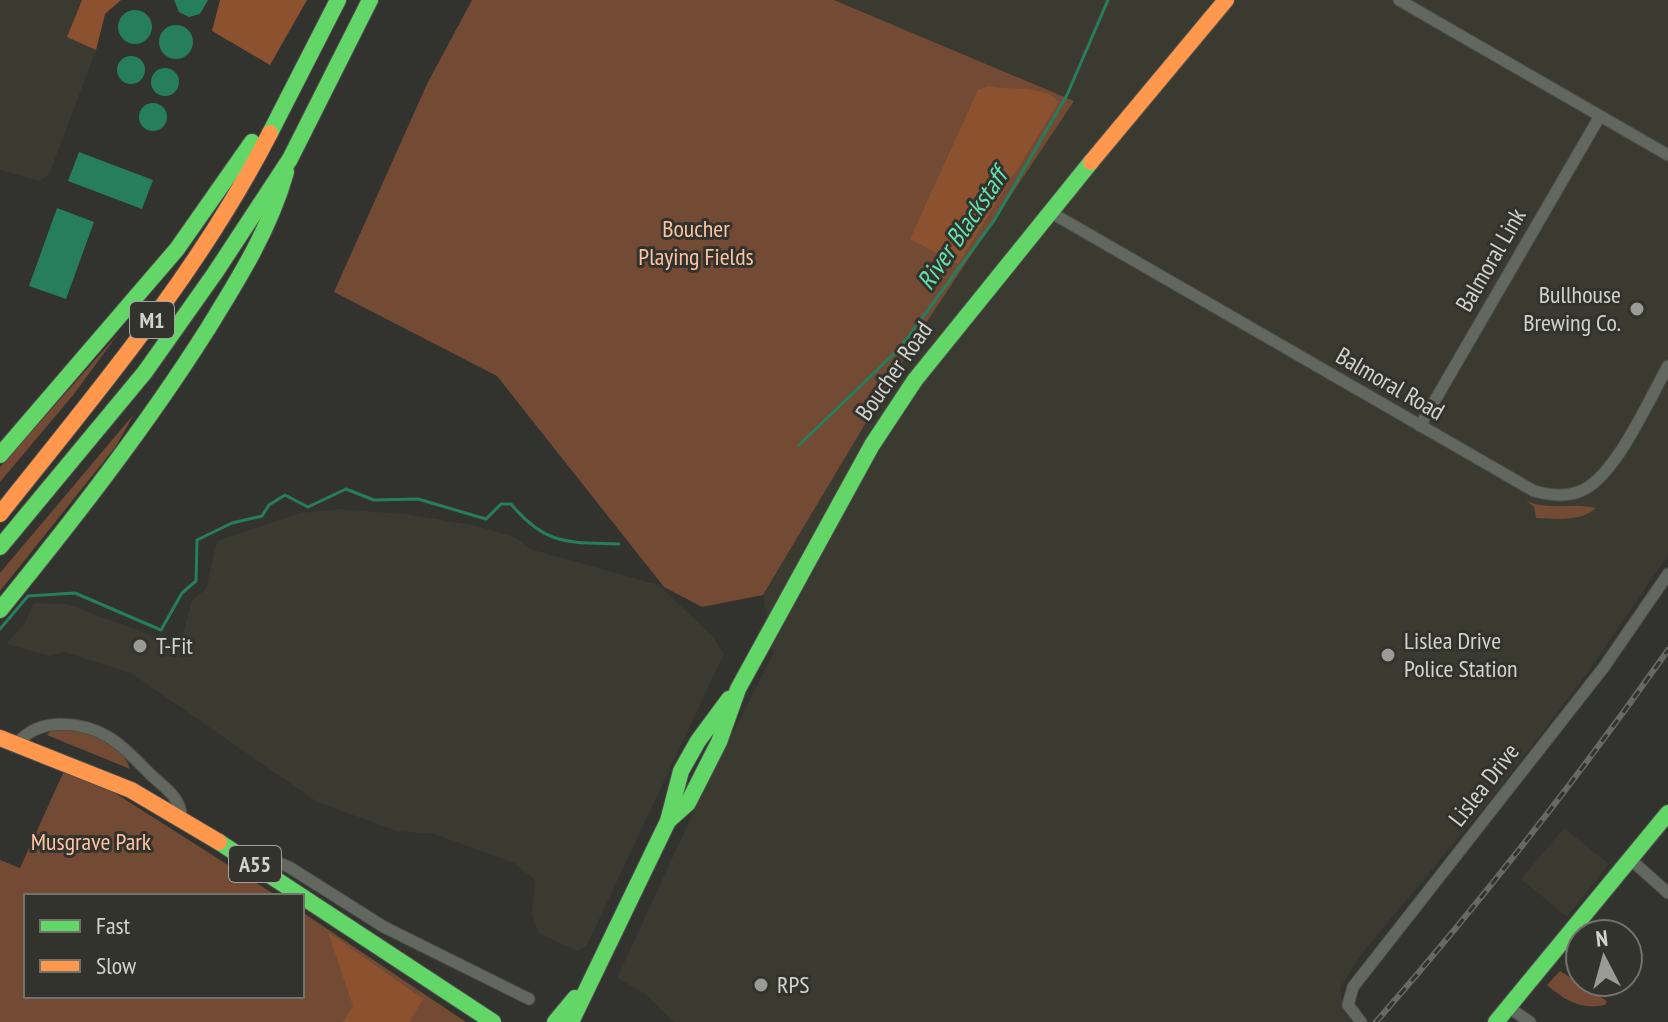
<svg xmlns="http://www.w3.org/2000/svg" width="1668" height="1022" font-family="'PT Sans Narrow',sans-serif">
  <rect width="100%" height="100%" fill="#32322f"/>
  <g fill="#3a3a30">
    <polygon points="0,0 82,0 67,37 96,50 49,175 39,181 0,170"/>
    <polygon points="834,0 1668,0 1668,555 1586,675 1499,789 1363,952 1340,988 1344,1011 1352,1022 674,1022 644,993 617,978 704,789 773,654 763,595 922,329 1074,101"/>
    <polygon points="338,509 404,514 473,525 515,537 530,549 659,585 713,637 724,654 587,945 577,951 539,933 532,915 535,880 514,863 434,834 397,831 317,802 131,673 64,652 50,656 6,644 24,624 34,603 67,604 180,646 192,600 206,589 217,541 300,513"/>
    <polygon points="1564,828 1609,864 1567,917 1521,879"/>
  </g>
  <g fill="#734a34">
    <polygon points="472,0 834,0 1074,101 922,329 763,595 702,607 664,587 497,376 334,292 427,84"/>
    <polygon points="118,334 74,394 0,482 0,467"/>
    <polygon points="134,414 116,446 0,591 0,573"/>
    <path d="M1526,501C1549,511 1572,502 1596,508C1581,522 1555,519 1536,518L1534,507Z"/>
    <path d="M64,729C90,731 121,741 130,769L47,735L51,730Z"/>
    <polygon points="64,771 107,788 277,896 26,896 26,996 302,996 302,912 466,1022 0,1022 0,860 20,868"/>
    <path d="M1560,971L1607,1001L1605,1005C1580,1010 1566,1001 1547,985Z"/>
  </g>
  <g fill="#8c5230">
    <polygon points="82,0 121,0 105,14 96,50 67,37"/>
    <polygon points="220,0 307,0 270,65 212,31"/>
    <path d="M988,86C1009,91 1043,84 1059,102L958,264L910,239L978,90Z"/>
    <polygon points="328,932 423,999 409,1022 343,1022 353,1006"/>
  </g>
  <g fill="#277e5c">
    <polygon points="174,0 208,0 200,14 189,17 179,12"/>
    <circle cx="135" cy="27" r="17"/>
    <circle cx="176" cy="42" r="17"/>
    <circle cx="131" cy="70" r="14"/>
    <circle cx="165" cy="82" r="14"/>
    <circle cx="153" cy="117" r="14"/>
    <polygon points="79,152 153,180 142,209 68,181"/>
    <polygon points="57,208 94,222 66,299 29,286"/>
  </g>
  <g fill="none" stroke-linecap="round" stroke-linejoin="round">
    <g stroke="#277e5c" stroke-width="3">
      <polyline points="799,445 900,348 995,219 1067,95 1108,0"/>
      <path d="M0,629L28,596L75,593L161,630L182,593L196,581L197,540L232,523L262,516L269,505L285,495L308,507L346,489L374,500L418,499L486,519L501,504H511C546,546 568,542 619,544"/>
    </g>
    <defs>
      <g id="street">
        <polyline points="1399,0 1668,155"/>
        <path d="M1050,212L1534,491C1548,495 1563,497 1578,492C1614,481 1649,399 1668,366"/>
        <polyline points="1420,426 1600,116"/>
        <path d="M17,744C39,716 85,721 113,740C126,749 138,762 149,773C162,786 181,797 181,816"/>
        <polyline points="254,859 272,860 289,867 384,927 529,999"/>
        <polyline points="1630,859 1668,893"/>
        <polyline points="1508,1007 1530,1022"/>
        <polyline points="1361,1022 1348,1005 1353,987 1604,667 1668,574"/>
      </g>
      <g id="fast">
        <polyline points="270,133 338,0"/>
        <polyline points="0,455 177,249 252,142"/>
        <polyline points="0,547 145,372 215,273 290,159 370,0"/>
        <path d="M0,610C73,520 145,428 207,330C238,280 270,229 286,172"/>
        <polyline points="668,821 688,803 719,742 738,689 872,445 915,380 1091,162"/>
        <polyline points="219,842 493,1022"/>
        <polyline points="555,1022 575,998"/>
        <polyline points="571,1022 668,821 681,771 698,741 729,699"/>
        <polyline points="1496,1022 1668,813"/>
      </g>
      <g id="slow">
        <polyline points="1091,162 1226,0"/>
        <path d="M0,514C97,392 199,272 270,133"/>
        <polyline points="0,738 131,790 219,842"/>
      </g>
    </defs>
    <use href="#street" stroke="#4e4e4d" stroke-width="13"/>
    <use href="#fast" stroke="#4e4e4d" stroke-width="18"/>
    <use href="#slow" stroke="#4e4e4d" stroke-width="18"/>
    <use href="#street" stroke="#62685f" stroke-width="11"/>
    <use href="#fast" stroke="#63d668" stroke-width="16"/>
    <use href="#slow" stroke="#ff974d" stroke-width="16"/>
    <defs>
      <path id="rail" d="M1376,1022C1480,903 1577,779 1668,650"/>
    </defs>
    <use href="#rail" stroke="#676965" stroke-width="6"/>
    <use href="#rail" stroke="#33332e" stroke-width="3" stroke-dasharray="9" stroke-linecap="butt"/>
  </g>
  <g fill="#9a9a97" stroke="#33332e" stroke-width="3">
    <circle cx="1637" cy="309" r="8"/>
    <circle cx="140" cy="646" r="8"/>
    <circle cx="1388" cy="655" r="8"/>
    <circle cx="761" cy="985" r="8"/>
  </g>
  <g text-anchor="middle" stroke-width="6" stroke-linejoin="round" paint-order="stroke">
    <g fill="#33332e" stroke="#a2a29f" stroke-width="2">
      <rect x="130" y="302" width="44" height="36" rx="6"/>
      <rect x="229" y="846" width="52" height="36" rx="6"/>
    </g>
    <g font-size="22" font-weight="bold" fill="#d2d2cf">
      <text x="152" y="328">M1</text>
      <text x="255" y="872">A55</text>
    </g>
    <g font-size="24" fill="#fec3a3" stroke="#33332e">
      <text x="696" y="237">Boucher<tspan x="696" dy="28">Playing Fields</tspan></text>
      <text x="91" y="850">Musgrave Park</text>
    </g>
    <g font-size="24" fill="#d2d2cf" stroke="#33332e">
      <text transform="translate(1491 260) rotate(-60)" y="8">Balmoral Link</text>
      <text transform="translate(894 371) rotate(-55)" y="8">Boucher Road</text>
      <text transform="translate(1390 384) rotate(30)" y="8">Balmoral Road</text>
      <text transform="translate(1484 785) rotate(-52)" y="8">Lislea Drive</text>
    </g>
    <g font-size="24" fill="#d2d2cf" stroke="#33332e" text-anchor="start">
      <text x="1621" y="303" text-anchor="end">Bullhouse<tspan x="1621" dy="28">Brewing Co.</tspan></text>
      <text x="1404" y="649">Lislea Drive<tspan x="1404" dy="28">Police Station</tspan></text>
      <text x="156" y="654">T-Fit</text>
      <text x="777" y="993">RPS</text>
    </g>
    <g font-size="26" font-style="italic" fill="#64e0ad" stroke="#33332e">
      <text transform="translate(962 229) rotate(-56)" y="9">River Blackstaff</text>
    </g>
  </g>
  <rect x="24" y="894" width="280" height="104" fill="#33332e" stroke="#73736e" stroke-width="2"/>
  <rect x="40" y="920" width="40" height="12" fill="#63d668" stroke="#73736e" stroke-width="2"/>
  <text x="96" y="934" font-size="24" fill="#d2d2cf">Fast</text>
  <rect x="40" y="960" width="40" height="12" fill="#ff974d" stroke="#73736e" stroke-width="2"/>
  <text x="96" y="974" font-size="24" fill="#d2d2cf">Slow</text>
  <g transform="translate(1604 958) rotate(354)"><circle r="38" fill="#33332e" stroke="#73736e" stroke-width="2"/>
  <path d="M0-6L14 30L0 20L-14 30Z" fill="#9a9a97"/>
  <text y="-12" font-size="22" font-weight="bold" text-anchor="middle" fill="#d2d2cf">N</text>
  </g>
</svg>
